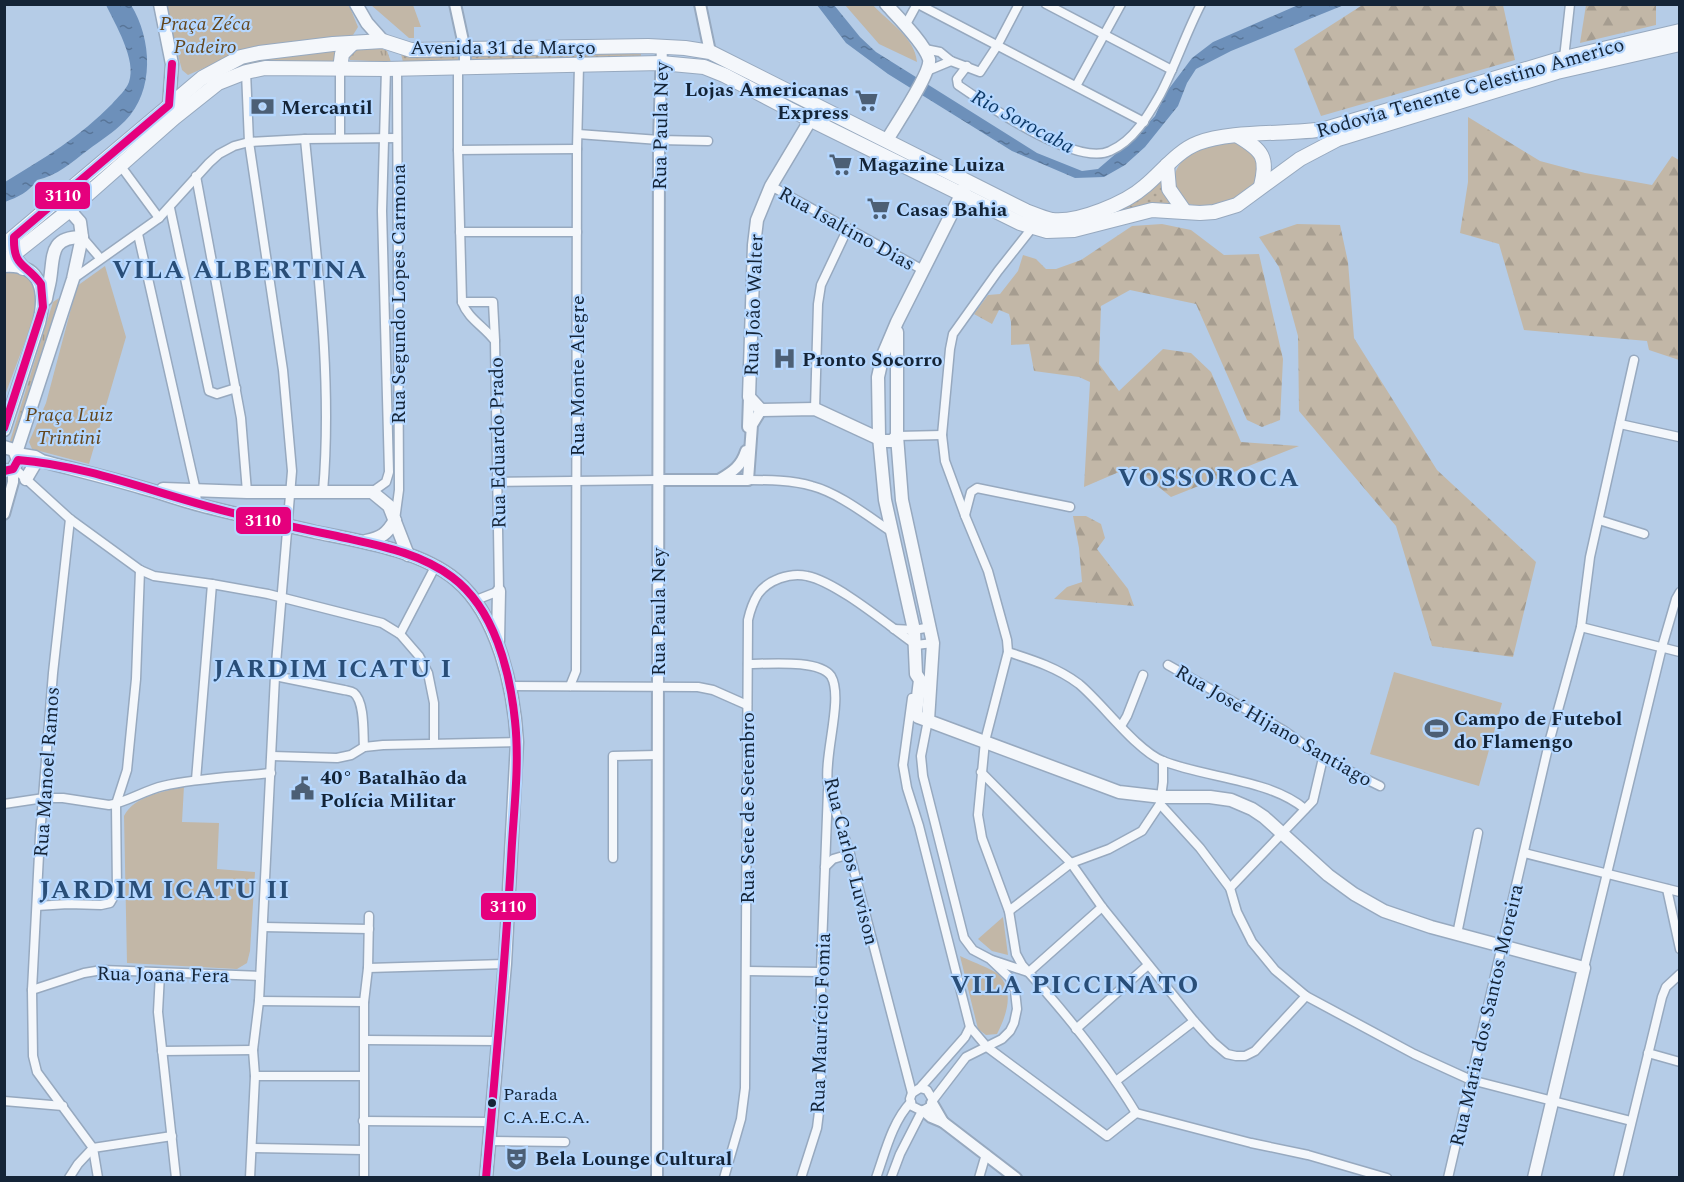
<svg xmlns="http://www.w3.org/2000/svg" width="1684" height="1182" font-family="Spectral,serif">
  <defs>
    <pattern id="grass-tufts" width="24" height="20" patternUnits="userSpaceOnUse" patternTransform="scale(1.5)"><rect width="24" height="20" fill="#c2b7a7"/><path d="M3 7l-1-3M5 7V3M7 7l1-3M15 17l-1-3M17 17v-4M19 17l1-3" fill="none" stroke="#a69d90"/></pattern>
    <pattern id="forest-firs" width="22" height="20" patternUnits="userSpaceOnUse" patternTransform="scale(1.5)"><rect width="22" height="20" fill="#c2b7a7"/><path d="M5 1l3.5 6h-7zM16 11l3.5 6h-7z" fill="#a69d90"/></pattern>
    <pattern id="garden-dots" width="8" height="8" patternUnits="userSpaceOnUse" patternTransform="scale(1.5)"><rect width="8" height="8" fill="#c2b7a7"/><path d="M2 2h.1M6 6h.1" fill="none" stroke="#a69d90" stroke-width="1.8" stroke-linecap="round"/></pattern>
    <pattern id="water-ripples" width="26" height="14" patternUnits="userSpaceOnUse" patternTransform="scale(1.5)"><rect width="26" height="14" fill="#6d90ba"/><path d="M2 4q2-2 4 0t4 0M15 11q2-2 4 0t4 0" fill="none" stroke="#587598"/></pattern>
  </defs>
  <rect width="100%" height="100%" fill="#b5cce7"/>
  <g fill="url(#grass-tufts)">
    <polygon points="367,47 380,48 387,51 391,62 350,60 348,56 354,50"/>
    <polygon points="59,298 16,443 14,446 10,441 53,302"/>
  </g>
  <g fill="url(#forest-firs)">
    <polygon points="1364,4 1503,5 1515,60 1321,116 1294,49"/>
    <polygon points="1586,5 1656,5 1656,25 1580,43"/>
    <polygon points="1468,117 1540,161 1585,173 1652,185 1672,156 1679,160 1679,360 1649,350 1647,341 1524,330 1499,244 1460,233 1468,182"/>
    <polygon points="1162,224 1191,230 1224,255 1259,254 1283,359 1280,420 1262,427 1247,420 1196,304 1130,290 1101,306 1099,364 1119,391 1163,349 1191,353 1211,372 1241,442 1299,446 1171,497 1133,466 1084,487 1090,382 1079,377 1034,371 1029,344 1011,345 1011,322 1009,314 999,310 992,324 974,314 988,295 1000,294 1018,271 1023,255 1036,259 1046,269 1056,269 1081,260 1132,226"/>
    <polygon points="1297,224 1340,225 1348,262 1354,338 1437,470 1536,562 1513,657 1432,646 1396,526 1299,411 1298,336 1279,267 1259,237"/>
    <polygon points="1073,516 1086,516 1101,524 1105,538 1097,549 1128,589 1134,606 1054,599 1067,587 1082,582 1079,548"/>
  </g>
  <g fill="#c2b7a7">
    <polygon points="165,5 349,5 358,27 353,35 342,39 234,55 188,75 182,70"/>
    <polygon points="371,5 413,5 421,27 414,27 414,38 409,38"/>
    <path d="M845,5H873C888,22 915,37 917,62L879,44Z"/>
    <polygon points="341,47 337,64 278,64 211,83 215,73 248,59"/>
    <path d="M1238,142L1255,150L1259,177C1255,182 1251,187 1246,191C1231,202 1201,211 1184,202C1178,198 1177,193 1175,186C1171,166 1188,153 1206,146C1215,142 1228,143 1238,142Z"/>
    <polygon points="105,266 126,337 89,464 32,449 29,442 46,403 77,286"/>
    <polygon points="4,271 25,273 37,287 36,318 32,323 5,395"/>
    <polygon points="1394,672 1502,703 1479,786 1370,754"/>
    <path d="M184,786L182,822L219,823L217,869L255,872L250,951L247,963L237,969L127,963L124,816C135,795 162,793 184,786Z"/>
    <polygon points="1003,917 1008,955 992,951 978,939"/>
    <path d="M960,956C968,960 995,970 999,975C1015,993 1006,1016 997,1034L986,1035L978,1029Z"/>
  </g>
  <g fill="url(#garden-dots)">
    <polygon points="400,50 462,55 462,61 403,62"/>
    <polygon points="641,53 641,57 467,61 467,55"/>
    <polygon points="819,115 822,115 958,183 957,186 823,121"/>
    <polygon points="1164,176 1164,190 1171,203 1132,208 1088,225 1044,228 968,192 970,187 1049,223 1142,196 1154,187"/>
  </g>
  <g fill="url(#water-ripples)">
    <path d="M106,5H131C152,39 155,91 125,121C114,132 100,141 88,150C72,162 57,176 37,180C29,192 18,197 5,202V182C43,159 81,136 112,104C118,97 126,90 129,82C137,60 115,24 106,5Z"/>
    <polygon points="817,5 834,5 860,37 876,52 1037,153 1082,171 1098,169 1133,139 1155,116 1165,94 1192,58 1213,42 1298,5 1344,5 1231,51 1196,69 1187,83 1178,106 1145,147 1125,165 1104,177 1075,178 1012,151 888,74 846,43"/>
  </g>
  <g fill="none" stroke-linecap="round" stroke-linejoin="round">
    <defs>
      <g id="minor">
        <polyline points="918,4 1144,122"/>
        <polyline points="1046,4 1172,70"/>
        <polyline points="905,26 917,4"/>
        <polyline points="925,49 940,52 951,61 980,72 997,46 1019,4"/>
        <polyline points="1564,58 1570,4"/>
        <path d="M458,66V150L462,302C468,319 485,327 495,341L499,591L476,600"/>
        <path d="M967,66L957,79L958,85C987,105 1076,167 1110,151C1134,141 1149,114 1161,93C1176,64 1186,33 1201,4"/>
        <polyline points="340,69 340,138"/>
        <polyline points="927,71 951,61"/>
        <polyline points="246,72 249,142 283,370 292,471 275,676 259,1001 253,1050 255,1076 250,1178"/>
        <polyline points="1076,86 1121,4"/>
        <polyline points="578,134 659,140 708,141"/>
        <path d="M305,139C316,255 333,375 323,492"/>
        <polyline points="458,150 577,149"/>
        <polyline points="120,165 159,218"/>
        <polyline points="196,176 241,418 247,492"/>
        <polyline points="771,186 923,270"/>
        <polyline points="170,208 209,391 217,394 236,388"/>
        <path d="M1032,228L998,271L953,334L950,349L942,435L945,461L966,518L988,571L1007,640L1008,652C1033,660 1058,668 1079,684C1103,704 1136,750 1163,761C1206,778 1269,779 1305,809"/>
        <polyline points="460,232 577,232"/>
        <polyline points="138,234 196,491 197,504"/>
        <polyline points="82,237 100,258"/>
        <polyline points="73,279 159,218 209,163 219,154 234,146 249,142 305,139 397,138"/>
        <polyline points="462,302 493,302 495,340"/>
        <polyline points="815,409 818,304 821,285 848,228"/>
        <polyline points="1620,424 1679,437"/>
        <polyline points="897,436 942,435"/>
        <polyline points="14,468 70,519 140,570 154,576 212,584 268,594 382,623 400,634 419,656 428,673 434,703 434,742"/>
        <path d="M748,480C769,480 792,480 812,486C839,493 869,517 892,532"/>
        <polyline points="496,482 658,480"/>
        <polyline points="372,492 386,482 389,472 382,211 386,69"/>
        <polyline points="965,515 971,492 977,488 1070,507"/>
        <polyline points="395,520 399,490 397,69"/>
        <polyline points="1599,520 1644,534"/>
        <polyline points="1581,627 1680,652"/>
        <polyline points="894,629 914,630 931,627"/>
        <polyline points="400,634 435,567"/>
        <path d="M1008,652L985,741L978,815L982,838L1009,911L1016,954L1022,965C1064,1011 1104,1060 1136,1113L1251,1143L1308,1155L1387,1178"/>
        <path d="M748,664C768,664 819,659 831,676C844,698 823,757 828,785C832,806 844,832 850,855C871,934 891,1014 912,1093"/>
        <polyline points="1168,665 1283,730 1323,758 1380,786"/>
        <path d="M275,676L344,690C348,691 351,691 354,693C365,702 363,734 364,747"/>
        <polyline points="509,686 698,687 713,690 747,705"/>
        <polyline points="570,686 576,671 577,149 579,65"/>
        <polyline points="912,698 903,765 907,788 919,826 970,1027 987,1047 1107,1136 1136,1113"/>
        <polyline points="928,720 921,756 923,776 964,938 973,950 990,959 1010,978 1015,991 1017,1009 1014,1023 1010,1031 1002,1039 966,1057 933,1100"/>
        <polyline points="1121,726 1127,716 1143,675"/>
        <polyline points="272,756 337,758 351,755 364,747 383,745 517,742"/>
        <polyline points="981,772 1071,863 1102,907 1194,1021 1213,1042 1227,1054 1236,1056 1245,1056 1255,1051 1306,996"/>
        <polyline points="196,780 212,584"/>
        <path d="M4,804L44,798H63L109,805C125,803 145,790 163,786C198,778 235,777 271,773"/>
        <polyline points="1160,804 1200,848 1230,888 1237,912 1252,942 1275,970 1306,996 1414,1054 1471,1080 1631,1121"/>
        <polyline points="1524,853 1680,892"/>
        <polyline points="613,858 613,756 657,755"/>
        <polyline points="825,867 833,859 850,854"/>
        <polyline points="1230,888 1313,801 1323,758"/>
        <polyline points="1667,889 1680,949"/>
        <polyline points="37,906 68,904 101,905 110,903 117,891 116,804 127,770 136,679 140,570"/>
        <polyline points="1009,911 1071,863 1109,849 1142,831 1160,804 1163,782 1163,761"/>
        <polyline points="263,927 369,929"/>
        <polyline points="1457,934 1478,833"/>
        <polyline points="992,960 1028,972"/>
        <polyline points="368,968 505,964"/>
        <polyline points="1584,968 1662,647 1676,599 1680,592"/>
        <polyline points="747,971 821,972"/>
        <polyline points="1029,972 1102,907"/>
        <polyline points="160,974 158,1012 176,1178"/>
        <polyline points="32,990 84,973 102,970 260,976"/>
        <polyline points="259,1001 364,1002"/>
        <polyline points="1076,1029 1148,965"/>
        <polyline points="365,1040 497,1041"/>
        <polyline points="162,1051 253,1050"/>
        <polyline points="1648,1053 1680,1062"/>
        <polyline points="255,1076 363,1076"/>
        <polyline points="1116,1081 1194,1021"/>
        <polyline points="920,1088 927,1090 933,1100 931,1106 922,1111 912,1106 910,1099 912,1093 920,1088 965,1037 970,1027"/>
        <polyline points="4,1101 63,1106"/>
        <polyline points="363,1121 490,1122"/>
        <polyline points="490,1141 565,1142"/>
        <polyline points="252,1148 363,1150"/>
        <polyline points="69,1178 78,1164 93,1148 37,1072 33,1056 32,990 40,835 53,673 70,519"/>
        <polyline points="98,1178 93,1148 172,1136"/>
        <polyline points="364,1178 364,1002 368,968 369,916"/>
        <path d="M724,1178L741,1119L745,1088L748,620C750,611 753,602 758,594C768,580 790,572 807,576C837,582 889,626 916,645L933,643"/>
        <polyline points="801,1178 817,1128 821,1096 821,972 828,790"/>
        <path d="M876,1178C885,1153 892,1122 911,1102"/>
        <polyline points="891,1178 900,1154 922,1111"/>
        <polyline points="979,1178 986,1154"/>
        <polyline points="1448,1178 1550,739 1581,627 1590,557 1634,360"/>
        <polyline points="1618,1178 1662,997 1666,987 1680,974"/>
      </g>
      <g id="tertiary">
        <polyline points="455,4 465,50 465,66"/>
        <polyline points="700,4 710,52"/>
        <polyline points="748,427 749,397"/>
        <polyline points="658,480 748,480 752,425 761,410"/>
        <path d="M719,480C732,472 741,467 746,451"/>
        <polyline points="4,514 13,482 13,469"/>
        <polyline points="932,1103 943,1122"/>
        <polyline points="924,1111 931,1117 943,1122 1016,1178"/>
        <polyline points="657,1178 659,140 662,46"/>
      </g>
      <g id="secondary">
        <polyline points="160,4 172,64 169,105"/>
        <polyline points="356,4 367,23 383,41"/>
        <path d="M886,4C897,16 925,44 929,59C932,72 895,126 887,140"/>
        <polyline points="820,108 814,114 771,186 757,220 754,245 749,397 761,410 815,409 884,441 892,441 897,436"/>
        <polyline points="965,187 897,322 883,355 878,377 879,437 885,500 914,630 916,674 920,680 916,713 918,717 1119,792 1162,797 1210,797 1231,800 1252,809 1264,817 1328,875 1354,894 1384,911 1431,927 1584,968 1534,1178"/>
        <path d="M4,266C43,263 46,294 39,323L4,430"/>
        <path d="M46,299C47,292 49,286 50,280C54,256 49,237 82,237"/>
        <polyline points="897,332 897,436 902,500 933,643 928,720"/>
        <polyline points="4,447 14,450 18,460 13,469 4,471"/>
        <polyline points="16,453 73,279 82,237 80,222 64,204"/>
        <path d="M17,454L35,457L42,461C76,470 110,478 143,488C162,493 181,500 200,505C238,515 277,523 315,532C359,541 420,550 456,580C498,615 514,689 517,742L505,964L486,1178"/>
        <polyline points="26,479 36,462"/>
        <polyline points="163,489 247,492 372,492 389,506 408,555"/>
        <path d="M366,541C381,538 387,534 395,520"/>
        <polyline points="498,641 499,591"/>
      </g>
      <g id="trunk">
        <polyline points="340,69 342,54 353,43"/>
        <path d="M1238,136C1263,151 1268,157 1261,186"/>
        <polyline points="1167,165 1169,189 1185,212"/>
        <path d="M4,245L202,78L241,57L259,53L333,44L383,41L411,50L648,46L685,48L710,52L1026,211C1034,214 1043,218 1052,220C1078,223 1126,203 1145,186C1162,172 1177,151 1198,143C1232,130 1287,135 1325,129L1560,59L1680,31"/>
        <polyline points="13,248 17,261 23,268"/>
        <polyline points="4,262 71,209 174,118 218,83 246,72 265,68 386,69 661,63 704,67 724,75 789,109 1020,223 1047,231 1074,230 1152,210 1200,213 1214,212 1237,205 1300,159 1338,139 1557,72 1680,44"/>
      </g>
    </defs>
    <use href="#minor" stroke="#97a9bf" stroke-width="11"/>
    <use href="#tertiary" stroke="#97a9bf" stroke-width="14"/>
    <use href="#secondary" stroke="#97a9bf" stroke-width="15"/>
    <use href="#trunk" stroke="#97a9bf" stroke-width="16"/>
    <use href="#minor" stroke="#f4f7fb" stroke-width="8"/>
    <use href="#tertiary" stroke="#f4f7fb" stroke-width="10"/>
    <use href="#secondary" stroke="#f4f7fb" stroke-width="12"/>
    <use href="#trunk" stroke="#f4f7fb" stroke-width="14"/>
    <defs>
      <g id="bus-1">
        <path d="M4,428L43,307L41,284C26,263 13,268 14,237L169,105L172,64"/>
        <path d="M4,471L13,469L18,460C93,466 164,497 237,514C270,522 303,529 337,536C376,545 419,552 452,577C495,609 510,672 515,721C520,767 513,815 511,861C505,967 495,1072 486,1178"/>
      </g>
    </defs>
    <use href="#bus-1" stroke="#b5d7ff" stroke-width="12"/>
    <use href="#bus-1" stroke="#e5007d" stroke-width="8"/>
  </g>
  <defs>
    <symbol id="supermarket-bare" viewBox="-9 -9 18 18"><path d="M-6-5.5h2.5l.6 2H6L4.5 2H-2.5L-4.4-4H-6ZM-1.5 3.2a1.3 1.3 0 1 0 .1 0ZM3 3.2a1.3 1.3 0 1 0 .1 0Z" fill="#4c5f75" stroke="#b5d7ff" stroke-width="2.5" paint-order="stroke"/></symbol>
    <symbol id="bank-bare" viewBox="-9 -9 18 18"><path d="M-6-4H6V4H-6ZM0-2.3a2.3 2.3 0 1 0 0 4.6a2.3 2.3 0 1 0 0-4.6Z" fill="#4c5f75" stroke="#b5d7ff" stroke-width="2.5" paint-order="stroke"/></symbol>
    <symbol id="hospital-bare" viewBox="-9 -9 18 18"><path d="M-5-5h3v3.5h4V-5h3V5h-3V1.5h-4V5h-3Z" fill="#4c5f75" stroke="#b5d7ff" stroke-width="2.5" paint-order="stroke"/></symbol>
    <symbol id="stadium-bare" viewBox="-9 -9 18 18"><path d="M0-5a6.5 5 0 1 0 0 10a6.5 5 0 1 0 0-10ZM-3.5-1.8h7v3.6h-7Z" fill="#4c5f75" stroke="#b5d7ff" stroke-width="2.5" paint-order="stroke"/></symbol>
    <symbol id="civic-bare" viewBox="-9 -9 18 18"><path d="M-.6-6.5H3V-4.5H.6V-3L4-1V1h2V6H-6V1h2V-1L-.6-3ZM-1.2 2.5V6h2.4V2.5Z" fill="#4c5f75" stroke="#b5d7ff" stroke-width="2.5" paint-order="stroke"/></symbol>
    <symbol id="theatre-bare" viewBox="-9 -9 18 18"><path d="M-5-5.5Q0-4 5-5.5V0Q5 5 0 6Q-5 5-5 0ZM-3.3-2.5H-1v1.5H-3.3ZM1-2.5H3.3v1.5H1ZM-2.8 1Q0 5.5 2.8 1Z" fill="#4c5f75" stroke="#b5d7ff" stroke-width="2.5" paint-order="stroke"/></symbol>
  </defs>
  <g fill-rule="evenodd">
    <use href="#supermarket-bare" x="850" y="84" width="33" height="33"/>
    <use href="#bank-bare" x="246" y="90" width="33" height="33"/>
    <use href="#supermarket-bare" x="824" y="148" width="33" height="33"/>
    <use href="#supermarket-bare" x="862" y="192" width="33" height="33"/>
    <use href="#hospital-bare" x="768" y="342" width="33" height="33"/>
    <use href="#stadium-bare" x="1420" y="712" width="33" height="33"/>
    <use href="#civic-bare" x="286" y="772" width="33" height="33"/>
    <use href="#theatre-bare" x="500" y="1142" width="33" height="33"/>
  </g>
  <circle fill="#142437" stroke="#b5d7ff" stroke-width="2" cx="492" cy="1103" r="5"/>
  <g text-anchor="middle" stroke-width="4.5" stroke-linejoin="round" paint-order="stroke">
    <g font-size="18" fill="#142437" stroke="#b5d7ff" text-anchor="start">
      <text x="503" y="1100">Parada<tspan x="503" dy="23">C.A.E.C.A.</tspan></text>
    </g>
    <g font-size="20" font-style="italic" fill="#64461c" stroke="#b5d7ff">
      <text x="205" y="30">Praça Zéca<tspan x="205" dy="23">Padeiro</tspan></text>
      <text x="69" y="421">Praça Luiz<tspan x="69" dy="23">Trintini</tspan></text>
    </g>
    <g font-size="20" fill="#142437" stroke="#b5d7ff">
      <text x="503" y="54">Avenida 31 de Março</text>
      <text transform="translate(1470 87) rotate(-16)" y="7">Rodovia Tenente Celestino Americo</text>
      <text transform="translate(660 126) rotate(-89)" y="7">Rua Paula Ney</text>
      <text transform="translate(847 228) rotate(29)" y="7">Rua Isaltino Dias</text>
      <text transform="translate(398 294) rotate(-90)" y="7">Rua Segundo Lopes Carmona</text>
      <text transform="translate(753 305) rotate(-88)" y="7">Rua João Walter</text>
      <text transform="translate(577 376) rotate(-90)" y="7">Rua Monte Alegre</text>
      <text transform="translate(497 443) rotate(-91)" y="7">Rua Eduardo Prado</text>
      <text transform="translate(658 612) rotate(-90)" y="7">Rua Paula Ney</text>
      <text transform="translate(1274 725) rotate(30)" y="7">Rua José Hijano Santiago</text>
      <text transform="translate(46 772) rotate(-86)" y="7">Rua Manoel Ramos</text>
      <text transform="translate(747 808) rotate(-90)" y="7">Rua Sete de Setembro</text>
      <text transform="translate(852 861) rotate(76)" y="7">Rua Carlos Luvison</text>
      <text transform="translate(163 974) rotate(1)" y="7">Rua Joana Fera</text>
      <text transform="translate(1486 1015) rotate(-77)" y="7">Rua Maria dos Santos Moreira</text>
      <text transform="translate(820 1023) rotate(-88)" y="7">Rua Maurício Fomia</text>
    </g>
    <g font-size="20" font-weight="bold" fill="#142437" stroke="#b5d7ff" text-anchor="start">
      <text x="849" y="96" text-anchor="end">Lojas Americanas<tspan x="849" dy="23">Express</tspan></text>
      <text x="281" y="114">Mercantil</text>
      <text x="858" y="171">Magazine Luiza</text>
      <text x="896" y="216">Casas Bahia</text>
      <text x="802" y="366">Pronto Socorro</text>
      <text x="1454" y="725">Campo de Futebol<tspan x="1454" dy="23">do Flamengo</tspan></text>
      <text x="320" y="784">40° Batalhão da<tspan x="320" dy="23">Polícia Militar</tspan></text>
      <text x="535" y="1165">Bela Lounge Cultural</text>
    </g>
    <g font-size="21" font-style="italic" fill="#0d3a69" stroke="#b5d7ff">
      <text transform="translate(1023 121) rotate(28)" y="7">Rio Sorocaba</text>
    </g>
    <g font-size="26" font-weight="bold" letter-spacing="1.5" fill="#294e78" stroke="#b5d7ff">
      <text x="240" y="278">VILA ALBERTINA</text>
      <text x="1209" y="486">VOSSOROCA</text>
      <text x="333" y="677">JARDIM ICATU I</text>
      <text x="165" y="898">JARDIM ICATU II</text>
      <text x="1075" y="993">VILA PICCINATO</text>
    </g>
  </g>
  <g stroke="#b5d7ff" stroke-width="2">
    <rect x="34" y="181" width="57" height="29" rx="6" fill="#e5007d"/>
    <rect x="235" y="506" width="57" height="29" rx="6" fill="#e5007d"/>
    <rect x="480" y="892" width="57" height="29" rx="6" fill="#e5007d"/>
  </g>
  <g font-size="16" text-anchor="middle" font-weight="bold" fill="#fff">
    <text x="63" y="201">3110</text>
    <text x="263" y="526">3110</text>
    <text x="508" y="912">3110</text>
  </g>
  <rect width="1684" height="1182" fill="none" stroke="#142437" stroke-width="12"/>
</svg>
